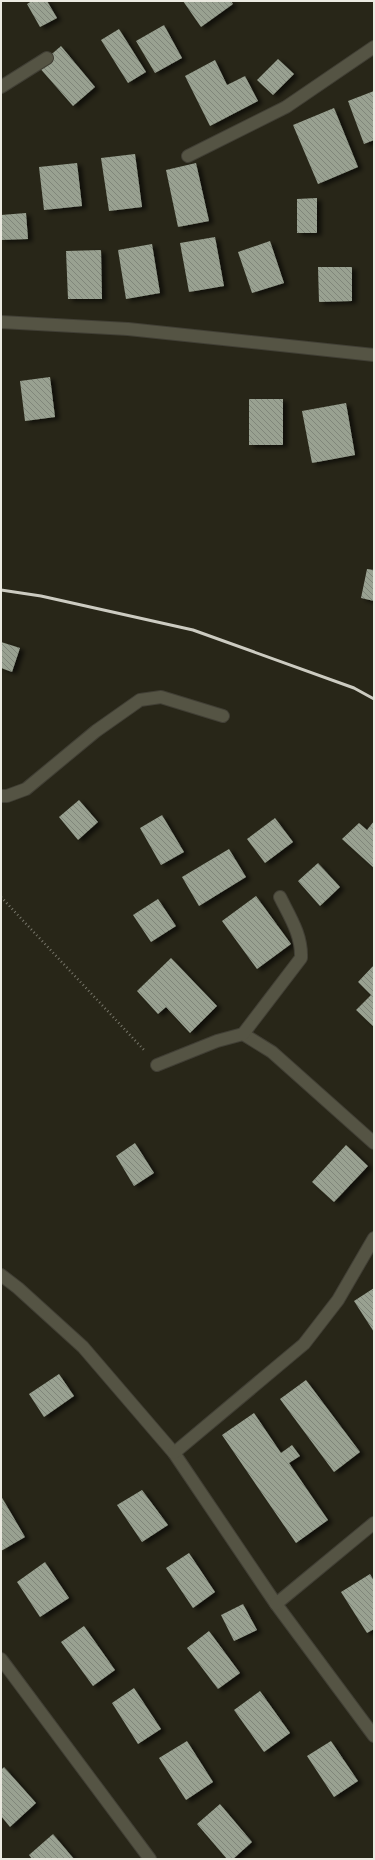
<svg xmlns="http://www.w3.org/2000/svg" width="375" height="1860" font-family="Roboto,sans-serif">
  <defs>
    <pattern id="building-back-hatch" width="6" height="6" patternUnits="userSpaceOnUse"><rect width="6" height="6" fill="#99a191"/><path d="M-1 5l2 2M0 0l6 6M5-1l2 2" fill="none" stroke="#80867a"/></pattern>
    <filter id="shadow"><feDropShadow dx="4.5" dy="2.5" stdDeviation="2" flood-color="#0009"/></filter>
  </defs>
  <rect width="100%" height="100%" fill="#282618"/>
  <g fill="url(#building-back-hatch)" filter="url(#shadow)">
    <polygon points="32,1 47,1 57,18 40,27 27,4"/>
    <polygon points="183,1 231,1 233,4 201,27"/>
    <polygon points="164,25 182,58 155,73 136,41"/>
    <polygon points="119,29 146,72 128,83 101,40"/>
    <polygon points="61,46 95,87 73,106 38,66"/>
    <polygon points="278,59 294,74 273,95 257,80"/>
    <polygon points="215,60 227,85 245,76 258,101 210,126 185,76"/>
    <polygon points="374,91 374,140 364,144 348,101"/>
    <polygon points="334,108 358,167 318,184 293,125"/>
    <polygon points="135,154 142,207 109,211 101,158"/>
    <polygon points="77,163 82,206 44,210 39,167"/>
    <polygon points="196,163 209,221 178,227 166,170"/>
    <polygon points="317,198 317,233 297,233 297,199"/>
    <polygon points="26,213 28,239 1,240 1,215"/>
    <polygon points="215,237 224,286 189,292 180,243"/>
    <polygon points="270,241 284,283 252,293 238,252"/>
    <polygon points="152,244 160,293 126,299 118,250"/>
    <polygon points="101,250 102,299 68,299 66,251"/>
    <polygon points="318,267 352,267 352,301 319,302"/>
    <polygon points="50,377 55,417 25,421 20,381"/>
    <rect x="249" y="399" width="34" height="46"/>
    <polygon points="346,403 355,455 312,463 302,411"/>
    <polygon points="367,569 374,570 374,601 361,598"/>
    <polygon points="1,642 20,648 12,672 1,668"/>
    <polygon points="79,800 98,822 78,840 59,817"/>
    <polygon points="162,815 184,852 161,865 140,828"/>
    <polygon points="275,818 293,842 265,863 247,839"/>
    <polygon points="374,821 374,868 342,839 359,823 367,830"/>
    <polygon points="229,849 246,877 199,906 182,877"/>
    <polygon points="318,863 340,887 320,906 298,881"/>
    <polygon points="256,896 291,944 257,969 222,921"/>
    <polygon points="158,899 176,926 151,942 133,915"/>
    <polygon points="171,958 217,1006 190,1033 166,1007 158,1014 137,991"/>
    <polygon points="374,965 374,1027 356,1010 371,995 358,982"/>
    <polygon points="135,1143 154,1173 134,1186 116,1156"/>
    <polygon points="346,1145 368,1166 334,1202 312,1182"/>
    <polygon points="374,1288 374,1332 354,1301"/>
    <polygon points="59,1374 74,1396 44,1417 29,1394"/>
    <polygon points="306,1380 360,1452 334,1472 280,1399"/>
    <polygon points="254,1413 281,1453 292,1445 300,1456 289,1463 328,1520 296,1543 222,1435"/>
    <polygon points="142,1490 168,1525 142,1542 117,1505"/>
    <polygon points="1,1496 25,1537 1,1551"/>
    <polygon points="189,1553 215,1592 193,1608 166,1568"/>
    <polygon points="45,1562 69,1598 40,1617 17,1582"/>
    <polygon points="370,1574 374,1581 374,1629 367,1633 341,1592"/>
    <polygon points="243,1604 257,1630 234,1641 221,1615"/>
    <polygon points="84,1626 115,1670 93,1686 61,1642"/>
    <polygon points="209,1631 240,1673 218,1689 187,1648"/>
    <polygon points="134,1688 161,1729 138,1744 112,1703"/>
    <polygon points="260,1691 290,1733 264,1752 234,1710"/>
    <polygon points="187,1741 213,1782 186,1800 159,1758"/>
    <polygon points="331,1741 358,1781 334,1797 307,1756"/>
    <polygon points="4,1767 36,1803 10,1827 1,1816 1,1770"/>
    <polygon points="220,1804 252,1842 233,1859 227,1859 197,1824"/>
    <polygon points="53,1834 74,1859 32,1859 29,1855"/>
  </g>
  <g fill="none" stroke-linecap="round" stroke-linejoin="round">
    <defs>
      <g id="minor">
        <polyline points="1,87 47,58"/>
        <polyline points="188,156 286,107 374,47"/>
        <polyline points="1,322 128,329 374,355"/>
        <polyline points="1,796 7,796 26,789 96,731 140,700 161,697 223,716"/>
        <polyline points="243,1034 272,1052 374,1143"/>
        <path d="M157,1065L217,1041L243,1034L301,958C302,935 290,917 280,897"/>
        <polyline points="1,1275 18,1288 83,1347 174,1453 276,1604 374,1736"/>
        <polyline points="174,1453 304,1344 338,1300 374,1238"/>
        <polyline points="276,1604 374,1523"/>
        <polyline points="1,1659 150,1859"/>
      </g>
    </defs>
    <use href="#minor" stroke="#413f35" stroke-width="14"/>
    <polyline stroke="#78776b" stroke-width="2.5" stroke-dasharray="1 3" stroke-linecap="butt" points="1,897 144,1050"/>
    <use href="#minor" stroke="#555444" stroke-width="12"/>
    <polyline stroke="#cccbc1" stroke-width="3" points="1,590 41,596 193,630 354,688 374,699"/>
  </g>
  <rect width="375" height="1860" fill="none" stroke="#ebeae1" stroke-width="4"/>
</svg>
